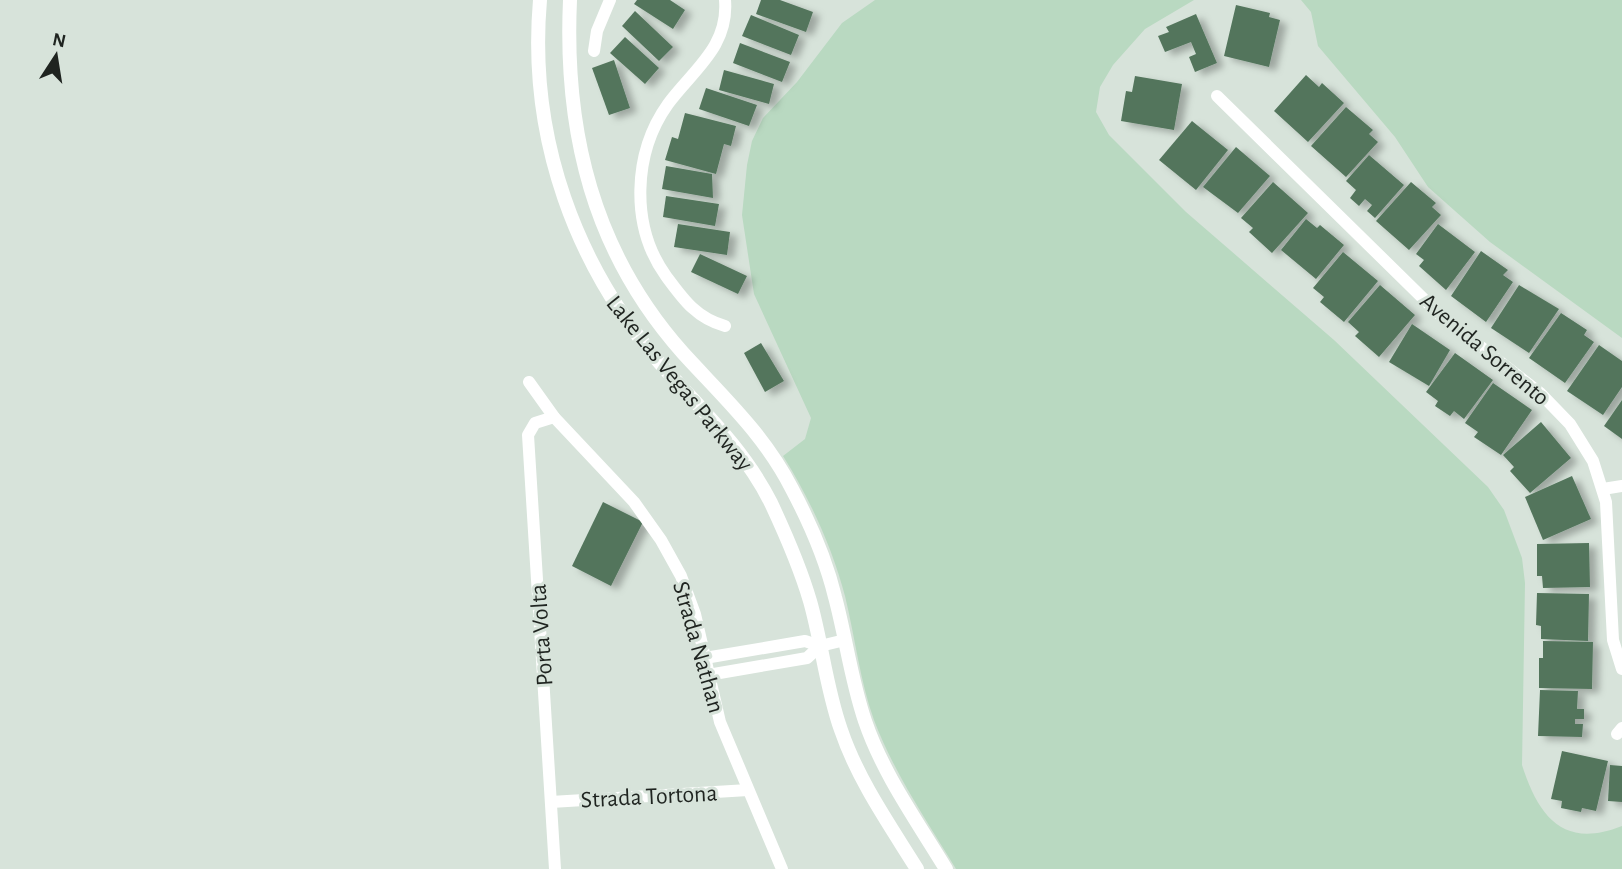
<svg xmlns="http://www.w3.org/2000/svg" width="1622" height="869" font-family="'Alegreya Sans',sans-serif">
  <defs>
    <filter id="shadow"><feDropShadow dx="7" dy="4" stdDeviation="3.5" flood-color="#0004"/></filter>
  </defs>
  <rect width="100%" height="100%" fill="#d7e3da"/>
  <g fill="#b9d9c1">
    <path d="M875,0H1194L1145,29L1113,65L1100,87L1096,112L1109,135L1186,212L1334,340L1488,487L1504,510L1522,558L1525,583L1522,765C1539,818 1564,849 1622,826V869H956C927,821 894,773 874,720C860,681 855,637 845,596C832,547 810,499 783,456L805,439L811,418L754,294L742,215L747,165L752,141L763,118L797,82L842,23Z"/>
    <polygon points="1301,0 1622,0 1622,338 1490,242 1428,187 1395,137 1318,46 1311,12"/>
  </g>
  <g fill="#53755c" filter="url(#shadow)">
    <polygon points="637,0 670,0 685,10 673,29 634,4"/>
    <polygon points="761,0 780,0 813,12 806,32 756,14"/>
    <polygon points="1236,5 1270,13 1269,17 1280,20 1269,67 1224,56"/>
    <polygon points="635,11 673,47 659,61 622,26"/>
    <polygon points="1196,14 1217,63 1195,72 1189,57 1196,54 1191,42 1165,52 1158,36 1169,32 1166,27"/>
    <polygon points="751,15 799,35 791,55 742,36"/>
    <polygon points="625,37 659,68 645,84 610,53"/>
    <polygon points="740,43 790,62 782,82 733,63"/>
    <polygon points="614,60 630,108 609,115 592,68"/>
    <polygon points="724,70 774,84 769,104 719,90"/>
    <polygon points="1306,75 1319,87 1322,83 1344,103 1308,142 1274,111"/>
    <polygon points="1135,76 1182,84 1174,130 1121,121 1126,91 1132,92"/>
    <polygon points="706,88 757,105 749,126 699,109"/>
    <polygon points="1346,107 1373,130 1369,134 1378,142 1346,177 1311,146"/>
    <polygon points="685,113 736,126 731,146 724,144 716,174 665,160 672,137 678,139"/>
    <polygon points="1192,121 1228,150 1196,190 1159,160"/>
    <polygon points="1236,147 1270,176 1238,213 1203,187"/>
    <polygon points="1369,155 1404,185 1375,218 1367,211 1372,205 1365,199 1359,206 1350,198 1356,190 1346,181"/>
    <polygon points="666,166 712,174 713,198 662,189"/>
    <polygon points="1273,182 1308,213 1272,253 1249,232 1253,228 1241,218"/>
    <polygon points="1411,182 1436,203 1432,207 1441,215 1409,250 1376,221"/>
    <polygon points="666,196 719,204 715,226 663,217"/>
    <polygon points="1306,219 1317,228 1320,225 1344,245 1316,279 1281,250"/>
    <polygon points="678,224 730,232 727,255 674,247"/>
    <polygon points="1438,224 1475,252 1446,290 1419,266 1424,260 1416,254"/>
    <polygon points="1481,251 1508,270 1503,275 1513,282 1486,322 1451,296"/>
    <polygon points="1343,252 1378,281 1344,322 1320,302 1324,297 1313,288"/>
    <polygon points="700,254 747,276 738,294 691,272"/>
    <polygon points="1380,285 1415,315 1379,357 1355,336 1359,332 1348,322"/>
    <polygon points="1519,285 1559,309 1529,353 1491,328"/>
    <polygon points="1561,313 1587,330 1584,335 1594,342 1565,383 1529,358"/>
    <polygon points="1412,324 1450,350 1429,386 1389,362"/>
    <polygon points="761,343 784,381 765,392 744,353"/>
    <polygon points="1599,345 1622,361 1622,387 1603,415 1567,391"/>
    <polygon points="1455,353 1493,380 1464,419 1454,411 1450,416 1435,406 1438,401 1426,392"/>
    <polygon points="1493,383 1532,410 1501,455 1474,437 1478,432 1465,423"/>
    <polygon points="1622,400 1622,439 1604,426"/>
    <polygon points="1541,422 1571,458 1530,493 1510,471 1514,467 1503,455"/>
    <polygon points="1572,476 1591,519 1543,540 1525,497"/>
    <polygon points="603,502 643,522 611,586 572,566"/>
    <polygon points="1589,543 1590,587 1543,588 1542,576 1537,576 1537,544"/>
    <polygon points="1537,593 1589,594 1588,641 1541,639 1541,626 1536,625"/>
    <polygon points="1543,641 1593,642 1592,689 1539,688 1539,658 1543,658"/>
    <polygon points="1540,690 1578,691 1577,709 1584,709 1584,719 1575,719 1575,724 1583,724 1582,737 1538,736"/>
    <polygon points="1562,751 1608,761 1596,811 1582,808 1581,812 1561,808 1562,801 1551,799"/>
    <polygon points="1610,765 1622,766 1622,802 1608,801"/>
  </g>
  <g fill="none" stroke-linecap="round" stroke-linejoin="round">
    <g stroke="#fff" stroke-width="12">
      <path d="M725,0C729,47 693,70 668,104C633,153 630,226 666,276C683,299 696,318 725,326"/>
      <polyline points="594,51 597,31 610,0"/>
      <polyline points="1217,96 1440,315 1540,393 1570,424 1593,461 1606,502 1613,640 1622,669"/>
      <polyline points="529,382 554,417 634,502 661,540 681,576 695,614 720,722 782,869"/>
      <polyline points="554,417 535,423 528,435 555,869"/>
      <polyline points="1603,489 1622,486"/>
      <polyline points="705,658 805,641 820,646 845,640"/>
      <polyline points="708,675 807,658 820,646"/>
      <polyline points="1617,734 1622,728"/>
      <polyline points="551,802 748,790"/>
    </g>
    <g stroke="#fff" stroke-width="14">
      <path d="M540,0C528,137 575,268 666,370C704,412 745,451 771,503C786,535 800,567 810,601C822,643 826,688 841,730C858,780 889,824 917,869"/>
      <path d="M570,0C564,132 593,252 683,353C724,398 764,434 792,489C810,523 826,560 835,597C846,638 851,680 865,721C883,774 917,821 946,869"/>
    </g>
  </g>
  <g text-anchor="middle" stroke-width="6" stroke-linejoin="round" paint-order="stroke">
    <g font-size="24" fill="#1f2420" stroke="#d7e3da">
      <text transform="translate(1485 349) rotate(40)" y="8">Avenida Sorrento</text>
      <text transform="translate(680 383) rotate(51)" y="8">Lake Las Vegas Parkway</text>
      <text transform="translate(541 635) rotate(-94)" y="8">Porta Volta</text>
      <text transform="translate(699 647) rotate(74)" y="8">Strada Nathan</text>
      <text transform="translate(649 796) rotate(-3)" y="8">Strada Tortona</text>
    </g>
  </g>
  <g transform="translate(56 56) rotate(12)" stroke="#d7e3da" stroke-width="5" paint-order="stroke">
  <path d="M0-5L12 26L0 18L-12 26Z" fill="#1f2420"/>
  <text y="-10" font-size="19" font-weight="bold" text-anchor="middle" fill="#1f2420">N</text>
  </g>
</svg>
